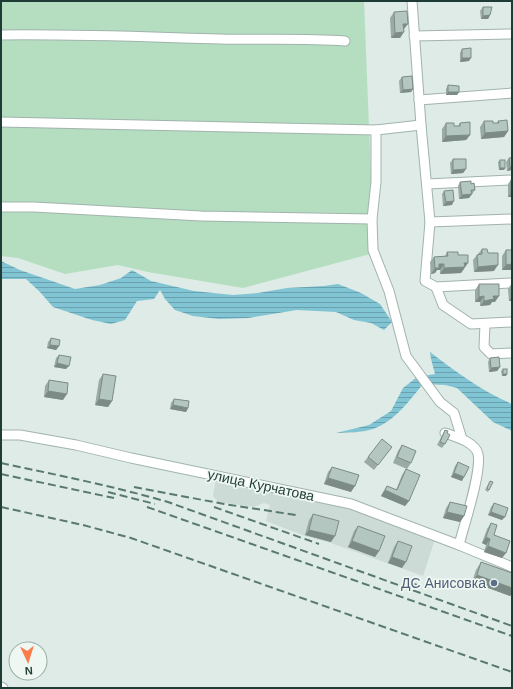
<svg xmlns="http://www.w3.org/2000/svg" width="513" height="689" font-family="Helvetica,sans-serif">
<defs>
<pattern id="water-rules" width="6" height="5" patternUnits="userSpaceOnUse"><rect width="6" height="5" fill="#81c5d5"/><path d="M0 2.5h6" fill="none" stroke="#69a1ae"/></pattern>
</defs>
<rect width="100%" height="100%" fill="#deebe6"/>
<path fill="#ccdbd5" d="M216,479L350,507L435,539L423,576L331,543L305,536L266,521L270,505L264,503L254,507L218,502L213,496Z"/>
<path fill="#b5dec1" d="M1,1H364L374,253L243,288L148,272L118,265L65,274L18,258L1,256Z"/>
<g fill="url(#water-rules)">
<path d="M1,261L20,270L75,289L100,285L121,278L132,270L151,281L194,291L233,295L258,293L287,288L324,286L338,284L361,293L380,304L392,322L384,330L371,323L354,320L336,312L297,310L248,318L219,319L193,316L175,310L165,299L160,290L154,299L137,301L125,320L111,324L92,320L53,307L40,292L26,279H1Z"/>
<path d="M430,352C456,372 482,391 512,404V431L493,422L457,388L445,385L423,384C410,400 394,422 373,429C361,433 348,432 336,433L369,425L391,411L403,388L417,377L435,374L431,359Z"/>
</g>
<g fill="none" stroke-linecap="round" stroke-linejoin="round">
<g stroke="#a1b3ad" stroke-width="11">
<g id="minor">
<path d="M412,1L421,125L430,222L425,281L436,287L512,283"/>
<path d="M1,35C74,34 147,37 220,39C262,40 303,38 345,41"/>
<path d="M414,36L512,34"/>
<path d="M419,100L512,93"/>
<path d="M1,122L376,130"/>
<path d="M421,125L376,130V182L372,219L373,250L389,291L406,356L440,402L454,413L462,439"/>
<path d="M427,184L512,180"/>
<path d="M1,207H34L201,216L372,219"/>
<path d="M430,222L512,219"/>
<path d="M436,287L443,305L471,324L512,322"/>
<path d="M485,324L484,347L491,354L512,353"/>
<path d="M445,433C456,437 475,442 478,454C482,471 464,525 459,545"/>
<path d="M1,435H20L76,445L131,458L351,504L459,545L512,567"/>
<path d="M1,687L3,688"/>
</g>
</g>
<use href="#minor" stroke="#fff" stroke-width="9"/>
<g stroke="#587870" stroke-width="2" stroke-dasharray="8 4" stroke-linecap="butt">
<path d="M1,463C57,475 113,486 168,502L512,626"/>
<path d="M1,474L114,498"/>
<path d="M134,487L224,504L296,515"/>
<path d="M108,492L155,504"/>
<path d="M1,507L83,525L131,538L512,672"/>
<path d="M147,507L512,636"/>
<path d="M214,507L319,544"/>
<path d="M402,581L421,586"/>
</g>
</g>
<g fill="#9aaaa4">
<path d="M483,7L490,15L488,19H481L480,11Z"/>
<path d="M394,12L404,29L400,38H391L390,18Z"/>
<path d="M462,49L469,61L460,62V53Z"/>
<path d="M402,77L413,89L411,92L400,93L399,81Z"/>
<path d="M448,85L459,92L457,95H446V89Z"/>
<path d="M484,121L493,123H497L498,121L508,131L504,137L481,139L480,127Z"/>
<path d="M446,123L454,126H458L460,123L470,135L466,140L442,142V129Z"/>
<path d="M512,157V170L507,171L506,162L509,158Z"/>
<path d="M453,159L466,169L463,173L451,174L450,163Z"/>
<path d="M500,160L505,168L504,170H499L498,162Z"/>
<path d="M511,180H512V197H508V184Z"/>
<path d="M460,182L471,184L475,190L469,198L459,199L458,186Z"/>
<path d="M444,191L452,205L443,206L442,194Z"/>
<path d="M482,249L488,253L494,271L474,272L473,260Z"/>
<path d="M506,250H512V270H502V256Z"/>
<path d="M447,252L458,255L464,269L461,273L440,274V270H437L435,273L431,274L430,262L434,257L445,256Z"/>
<path d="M512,283V301H509L508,289Z"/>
<path d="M479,284L495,302H492L490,305L480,306V302H475V290Z"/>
<path d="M51,338L59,346L56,350L47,348L48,342Z"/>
<path d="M59,355L66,369L54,367L56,358Z"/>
<path d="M490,358L500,367L497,371L489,372L488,362Z"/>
<path d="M512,360V374L511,361Z"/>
<path d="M503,369L506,376H502L501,371Z"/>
<path d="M103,374L112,401L108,407L95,405L99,380Z"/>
<path d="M49,380L63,400L44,397L45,386Z"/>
<path d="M174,399L188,408L186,412L170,409L171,403Z"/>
<path d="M445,430L447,433L445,444L442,448L437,445Z"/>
<path d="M402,445L411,463L407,469L393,463L398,451Z"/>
<path d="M388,452L374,470L364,462L368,457Z"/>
<path d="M458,462L462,481L451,477L455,466Z"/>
<path d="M332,467L351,492L324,484L328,472Z"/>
<path d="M406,469L409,501L405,506L381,496L383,492L387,486L396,490L402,475Z"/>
<path d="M490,481L489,490L488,492L485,490Z"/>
<path d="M450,502L464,516L460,522L443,518L446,508Z"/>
<path d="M494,503L502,520L488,515L491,507Z"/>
<path d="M313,514L331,542L305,535L309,520Z"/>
<path d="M491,523L494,535L502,558L484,552L486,545L482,543L487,529Z"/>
<path d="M358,526L379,551L375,557L348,547L354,531Z"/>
<path d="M398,541L402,568L388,563L394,547Z"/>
<path d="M481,562L512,573V594L510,596L472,582L476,570Z"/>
</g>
<g fill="#7d8b86">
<path d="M490,15L488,19H481L483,16Z"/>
<path d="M403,24H408L404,29Z"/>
<path d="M404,32L400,38H391L395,33Z"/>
<path d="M462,58H471L469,61L460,62Z"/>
<path d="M413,89L411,92L400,93L403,90Z"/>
<path d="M448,92H459L457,95H446Z"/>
<path d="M508,131L504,137L481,139L485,133Z"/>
<path d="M470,135L466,140L442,142L446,136Z"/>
<path d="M510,167H512V170L507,171Z"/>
<path d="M500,168H505L504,170H499Z"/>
<path d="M466,169L463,173L451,174L453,170Z"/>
<path d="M511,193H512V197H508Z"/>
<path d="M472,194L469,198L459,199L462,195Z"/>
<path d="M454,201L452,205L443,206L446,202Z"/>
<path d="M464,263H468L461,273L440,274L444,268Z"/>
<path d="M439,264H444L440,270H437L435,273L431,274L435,268Z"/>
<path d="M512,264V270H502L506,265Z"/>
<path d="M498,265L494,271L474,272L478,267Z"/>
<path d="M484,296L480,302H475L479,297Z"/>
<path d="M493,296H499L495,302H492L490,305L480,306L484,301Z"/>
<path d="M512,296V301H509Z"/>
<path d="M50,345L59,346L56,350L47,348Z"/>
<path d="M57,363L69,366L66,369L54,367Z"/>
<path d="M500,367L497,371L489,372L491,368Z"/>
<path d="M503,374H507L506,376H502Z"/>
<path d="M48,391L67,394L63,400L44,397Z"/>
<path d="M99,399L112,401L108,407L95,405Z"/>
<path d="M173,405L188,408L186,412L170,409Z"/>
<path d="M454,473L464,477L462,481L451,477Z"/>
<path d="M328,478L355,486L351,492L324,484Z"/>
<path d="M385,490L409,501L405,506L381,496Z"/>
<path d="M447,512L464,516L460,522L443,518Z"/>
<path d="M491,512L505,517L502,520L488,515Z"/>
<path d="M309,530L335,536L331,542L305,535Z"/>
<path d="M486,537L490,539L486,545L482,543Z"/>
<path d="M352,541L379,551L375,557L348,547Z"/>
<path d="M488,546L506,553L502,558L484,552Z"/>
<path d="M392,557L406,562L402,568L388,563Z"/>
<path d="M477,575L512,588V594L510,596L472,582Z"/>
</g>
<g fill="#b3c6bf" stroke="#7d8b86">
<path d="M483,7H492L490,15L483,16Z"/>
<path d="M407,11L408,24H403L404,32L395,33L394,12Z"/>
<path d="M471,48V58H462V49Z"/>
<path d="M412,76L413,89L403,90L402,77Z"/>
<path d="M448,85L459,86V92H448Z"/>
<path d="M507,120L508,131L485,133L484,121H493V123H499L498,121Z"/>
<path d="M470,122V135L446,136V123H454V126H460V123Z"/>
<path d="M509,158H512V167H510Z"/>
<path d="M453,159H466V169L453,170Z"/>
<rect x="500" y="160" width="5" height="8"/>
<rect x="511" y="180" width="1" height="13"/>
<path d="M471,181V184L474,183L475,190H471L472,194L462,195L460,182Z"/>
<path d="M453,190L454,201L446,202L444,191Z"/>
<path d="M482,249H487L488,253H498V265L478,267L477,255L482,254Z"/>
<path d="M506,250H512V264L506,265Z"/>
<path d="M447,252H458V255H468V263H464L465,267L444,268V264H439V268H435L434,257L448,256Z"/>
<path d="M479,284H499V296H493L494,299L484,301V296L479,297Z"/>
<path d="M51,338L60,340L59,346L50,345Z"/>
<path d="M59,355L71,357L69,366L57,363Z"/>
<path d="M499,357L500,367L491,368L490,358Z"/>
<rect x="503" y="369" width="4" height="5"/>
<path d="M103,374L116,376L112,401L99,399Z"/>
<path d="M49,380L68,383L67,394L48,391Z"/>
<path d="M174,399L189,401L188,408L173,405Z"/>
<path d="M445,430L448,431L447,433L450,435L445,444L440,442Z"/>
<path d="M382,439L392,447L378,465L368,457Z"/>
<path d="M402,445L416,451L411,463L397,457Z"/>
<path d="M458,462L469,467L464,477L454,473Z"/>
<path d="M332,467L359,475L355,486L328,478Z"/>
<path d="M406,469L420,475L409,501L385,490L387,486L397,490Z"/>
<path d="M490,481L493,482L489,490L487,488Z"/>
<path d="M450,502L467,506L464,516L447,512Z"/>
<path d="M494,503L508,508L505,517L491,512Z"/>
<path d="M313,514L339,521L335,536L309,530Z"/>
<path d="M491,523L497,525L494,535L510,541L506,553L488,546L490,539L486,537Z"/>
<path d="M358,526L385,536L379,551L352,541Z"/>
<path d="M398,541L412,546L406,562L392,557Z"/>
<path d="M481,562L512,573V588L477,575Z"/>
</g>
<circle fill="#5c6f8a" stroke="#eff7f3" stroke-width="1.5" cx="494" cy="583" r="4"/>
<g text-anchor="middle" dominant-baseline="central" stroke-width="3.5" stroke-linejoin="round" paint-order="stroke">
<g font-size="14" fill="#1e3c35" stroke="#eff7f3">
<text transform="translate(261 485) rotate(12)">улица Курчатова</text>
</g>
<g font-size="14" fill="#4e5e75" stroke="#eff7f3" text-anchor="end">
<text x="486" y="583">ДС Анисовка</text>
</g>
</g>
<rect width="513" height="689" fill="none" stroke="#1e3c35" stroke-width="4"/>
<g transform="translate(28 661) rotate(176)"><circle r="19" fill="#eff7f3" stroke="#9baca7"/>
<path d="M0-3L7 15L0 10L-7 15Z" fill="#fc7c4b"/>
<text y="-6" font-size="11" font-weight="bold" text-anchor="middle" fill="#1e3c35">N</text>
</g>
</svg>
